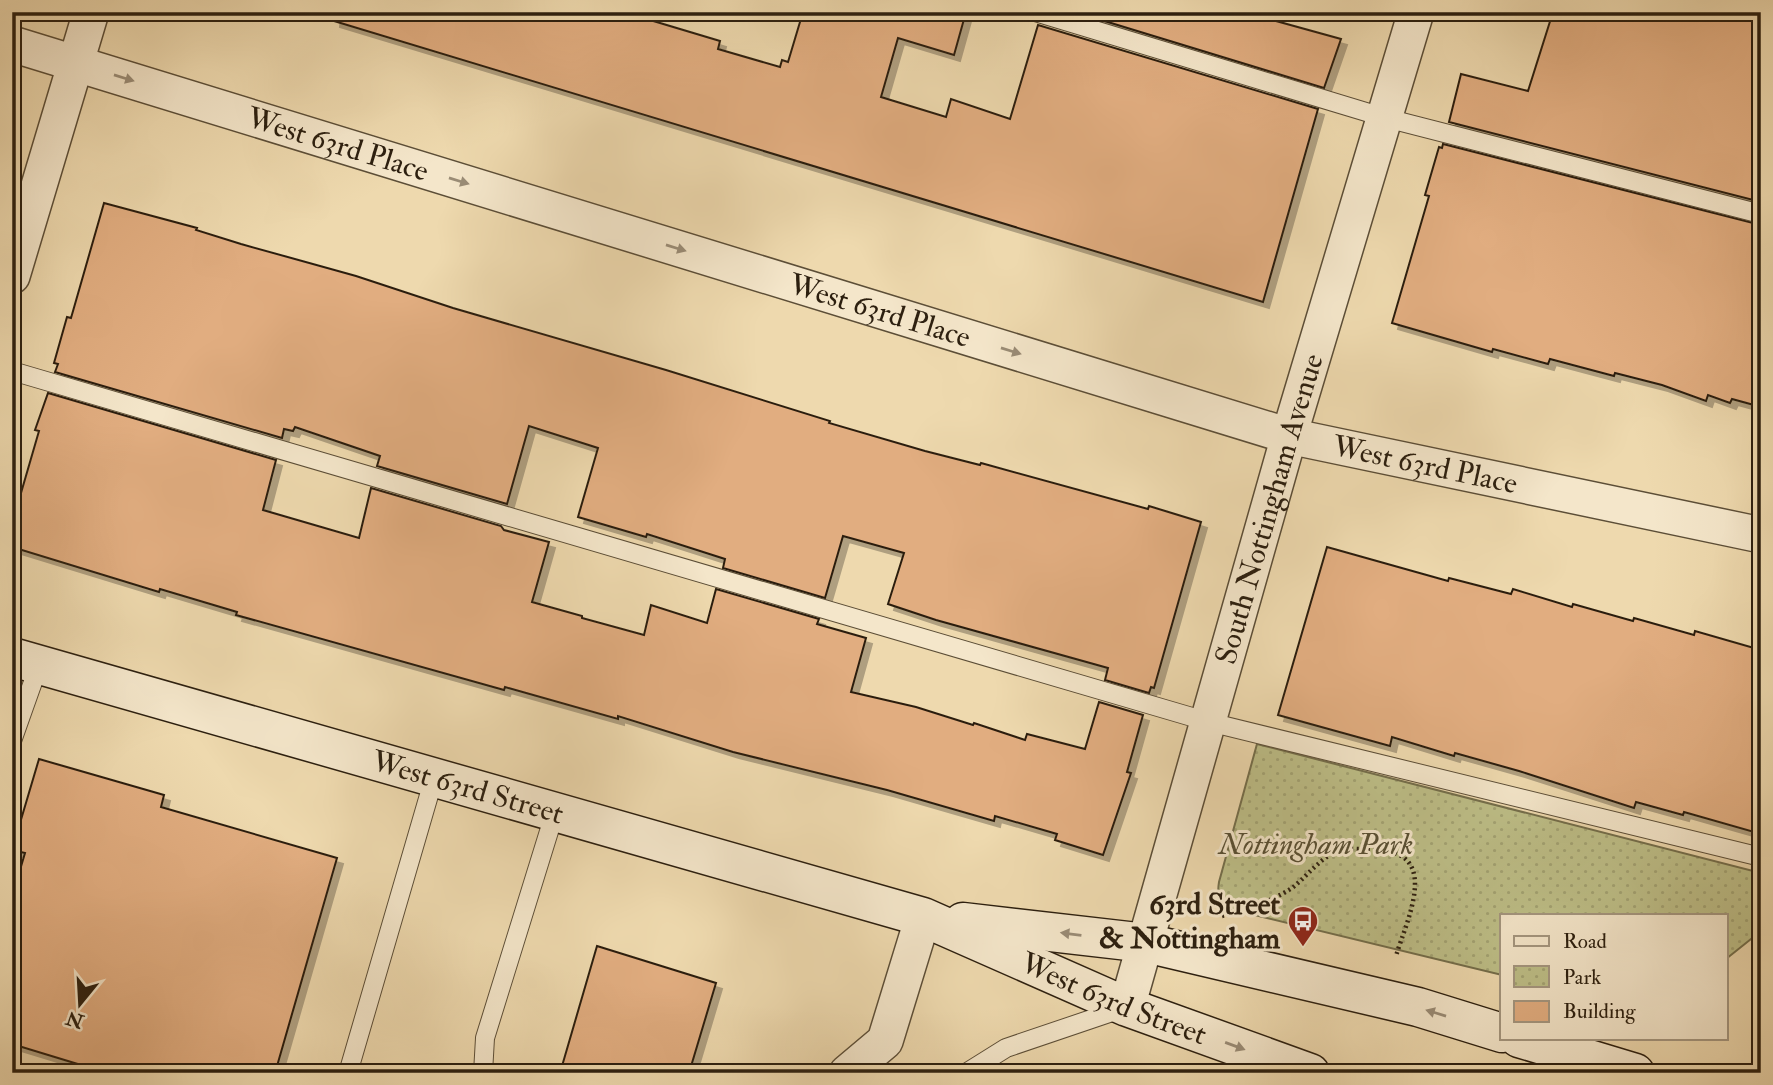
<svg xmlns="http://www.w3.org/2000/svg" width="1773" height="1085" font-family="'IM FELL Double Pica',serif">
<defs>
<pattern id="park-dots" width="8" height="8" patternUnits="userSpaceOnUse" patternTransform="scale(1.75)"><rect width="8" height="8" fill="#bdbe87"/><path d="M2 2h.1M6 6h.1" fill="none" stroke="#a3a373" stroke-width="1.8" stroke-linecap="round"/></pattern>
<filter id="shadow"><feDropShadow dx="6" dy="6" stdDeviation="0" flood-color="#0004"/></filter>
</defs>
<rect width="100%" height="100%" fill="#eed9ae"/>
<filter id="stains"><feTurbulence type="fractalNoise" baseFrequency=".00286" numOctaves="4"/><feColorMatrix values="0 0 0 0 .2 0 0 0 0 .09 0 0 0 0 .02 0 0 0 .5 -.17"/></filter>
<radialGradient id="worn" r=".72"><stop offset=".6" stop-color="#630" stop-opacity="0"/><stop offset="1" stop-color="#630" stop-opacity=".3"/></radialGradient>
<path fill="url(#park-dots)" stroke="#746e4b" stroke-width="2" d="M1257,744L1761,873V931L1726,959V915H1502V975L1230,909C1218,902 1217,895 1219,882Z"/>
<g fill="#e1ad80" stroke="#2c1f0f" stroke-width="2" filter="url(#shadow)">
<path d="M335,12H652L650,20L720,41L718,49L780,67L782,60L788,62L803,12H966L954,55L898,38L881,97L946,117L951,99L1010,119L1038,25L1318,109L1263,302L334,21Z"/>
<path d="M1075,12H1279L1276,21L1341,39L1324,88Z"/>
<path d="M1553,12H1761V202L1449,122L1461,74L1528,91Z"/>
<path d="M1443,144L1761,225V387L1754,405L1732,399L1730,403L1708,395L1706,401L1662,385L1615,373L1614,376L1550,359L1548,364L1493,349L1492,352L1392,323L1429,196L1425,195L1439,147L1442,148Z"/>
<path d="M104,203L197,228L196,230L241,244L356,276L453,308L666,370L830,421L829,423L925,451L980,465L981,463L1148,509L1149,506L1201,522L1154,688L1151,687L1149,693L1105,680L1108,668L936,620L888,604L904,553L843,536L825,598L723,568L725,559L647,534L646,537L578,517L598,448L529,426L507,504L377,466L380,456L295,427L293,431L284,429L282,438L55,372L58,364L54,363L67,317L71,318Z"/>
<path d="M48,393L276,460L263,510L359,538L371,488L501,526L504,530L549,542L532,602L582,616V618L644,635L651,605L707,623L716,589L819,619L817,624L866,638L851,692L916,707L973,725L974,723L1025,740L1027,734L1085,749L1099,702L1143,715L1127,772L1131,773L1103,855L1055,840L1057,834L995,816L994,821L887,790L733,752L618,716V719L505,687L504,690L236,615L237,612L160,589L159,592L12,547V524L39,431L35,430Z"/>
<path d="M1327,547L1448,581L1449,578L1511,594L1513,589L1572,607L1573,604L1633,621L1634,618L1694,635L1695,631L1761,650V834L1684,812L1683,815L1636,802L1634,808L1519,771L1455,753L1454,756L1392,737L1390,746L1278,715Z"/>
<path d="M39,759L164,795L161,807L337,858L275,1073H79L81,1065L12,1044V897L25,853L12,850Z"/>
<path d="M597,946L716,983L689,1073H560Z"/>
</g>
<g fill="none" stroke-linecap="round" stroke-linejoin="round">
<g stroke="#5c4e37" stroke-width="20">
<g id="service">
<path d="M1035,12L1386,118L1761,214"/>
<path d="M12,371L1209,722L1761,857"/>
<path d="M12,741L39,665"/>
<path d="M348,1073L434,778"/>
<path d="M483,1073L485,1038L555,812"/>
<path d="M966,1073L1006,1048L1121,1009"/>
</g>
</g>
<g stroke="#5c4e37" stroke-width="38">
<g id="minor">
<path id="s1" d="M12,44L1289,436L1761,535"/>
<path d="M12,276L91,12"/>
<path id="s2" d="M1127,1007L1289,436L1416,12"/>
<path d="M847,1073L885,1041L923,917"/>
</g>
</g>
<g stroke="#2c1f0f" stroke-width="41">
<g id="secondary">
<path id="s3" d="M12,657L923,917L1127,1007L1310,1073"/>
<path d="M963,922L1146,943L1418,1007L1502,1033"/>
<path d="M1519,1038L1635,1073"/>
</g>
</g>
<path stroke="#2c1f0f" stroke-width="4.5" stroke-dasharray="2 3.5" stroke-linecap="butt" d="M1222,916C1245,909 1271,902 1292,888C1306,877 1317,862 1333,853C1345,846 1362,850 1375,850C1442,851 1407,919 1396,956"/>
<use href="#service" stroke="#f4e6ca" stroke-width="18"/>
<use href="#minor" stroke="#f4e6ca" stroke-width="35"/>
<use href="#secondary" stroke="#f4e6ca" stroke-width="38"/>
<g stroke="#2c1f0f" stroke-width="8">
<path id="rail" d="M1751,1073L1761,1065"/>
</g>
<use href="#rail" stroke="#f4e6ca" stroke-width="5" stroke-dasharray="16" stroke-linecap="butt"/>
</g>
<defs><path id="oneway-solid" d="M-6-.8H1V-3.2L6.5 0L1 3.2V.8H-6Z" transform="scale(1.75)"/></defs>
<g fill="#9a8c76">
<use href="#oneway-solid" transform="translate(124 78) rotate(17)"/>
<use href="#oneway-solid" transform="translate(459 181) rotate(17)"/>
<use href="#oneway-solid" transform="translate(676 248) rotate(17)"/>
<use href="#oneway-solid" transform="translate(1011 351) rotate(17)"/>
<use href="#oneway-solid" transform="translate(1071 934) rotate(-173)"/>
<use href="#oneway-solid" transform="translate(1436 1013) rotate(-163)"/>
<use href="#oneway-solid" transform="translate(1235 1046) rotate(20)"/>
</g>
<defs>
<g id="bus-pin" transform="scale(1.575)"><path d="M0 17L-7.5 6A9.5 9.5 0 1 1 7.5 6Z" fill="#8f2418" stroke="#f4e6ca"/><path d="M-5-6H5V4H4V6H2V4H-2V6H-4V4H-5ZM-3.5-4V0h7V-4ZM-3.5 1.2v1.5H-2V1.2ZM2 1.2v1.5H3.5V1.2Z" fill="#fff"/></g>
</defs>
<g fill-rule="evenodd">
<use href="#bus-pin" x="1303" y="921"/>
</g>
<g text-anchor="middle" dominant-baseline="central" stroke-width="6" stroke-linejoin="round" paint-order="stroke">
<g font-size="30" fill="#2c1f0f" stroke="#f4e6ca">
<text stroke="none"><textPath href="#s1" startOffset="341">West 63rd Place</textPath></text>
<text stroke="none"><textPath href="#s1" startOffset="908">West 63rd Place</textPath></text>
<text stroke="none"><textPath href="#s1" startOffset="1475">West 63rd Place</textPath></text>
<text stroke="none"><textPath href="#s2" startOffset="518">South Nottingham Avenue</textPath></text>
<text stroke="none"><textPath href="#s3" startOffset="474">West 63rd Street</textPath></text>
<text stroke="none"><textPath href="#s3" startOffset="1155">West 63rd Street</textPath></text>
</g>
<g font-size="30" font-style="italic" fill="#584f33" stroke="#f4e6ca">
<text x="1316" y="844">Nottingham Park</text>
</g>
<g font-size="30" font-weight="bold" fill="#2c1f0f" stroke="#f4e6ca" text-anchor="end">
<text x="1280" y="904">63rd Street<tspan x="1280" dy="34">&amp; Nottingham</tspan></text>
</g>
</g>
<rect width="1773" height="1085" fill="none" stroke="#eed9ae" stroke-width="42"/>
<rect x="14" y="14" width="1745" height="1057" fill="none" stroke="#2c1f0f" stroke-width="3.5"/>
<rect x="21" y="21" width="1731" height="1043" fill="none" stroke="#2c1f0f" stroke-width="2"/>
<rect x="1500" y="914" width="228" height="126" fill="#f4e6ca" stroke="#a4967f" stroke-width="2"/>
<rect x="1514" y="936" width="35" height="10" fill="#f4e6ca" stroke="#a4967f" stroke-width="2"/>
<text x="1563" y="948" font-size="21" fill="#2c1f0f">Road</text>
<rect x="1514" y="966" width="35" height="21" fill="url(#park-dots)" stroke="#a4967f" stroke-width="2"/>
<text x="1563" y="984" font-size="21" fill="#2c1f0f">Park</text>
<rect x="1514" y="1001" width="35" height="21" fill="#e1ad80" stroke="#a4967f" stroke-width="2"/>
<text x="1563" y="1018" font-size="21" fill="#2c1f0f">Building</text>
<g transform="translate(80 1004) rotate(198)" stroke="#f4e6ca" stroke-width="5" paint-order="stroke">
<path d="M0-5L12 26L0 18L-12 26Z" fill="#2c1f0f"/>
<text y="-10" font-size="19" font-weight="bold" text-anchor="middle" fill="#2c1f0f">N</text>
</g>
<rect width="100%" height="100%" filter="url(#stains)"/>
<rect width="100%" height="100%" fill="url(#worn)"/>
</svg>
